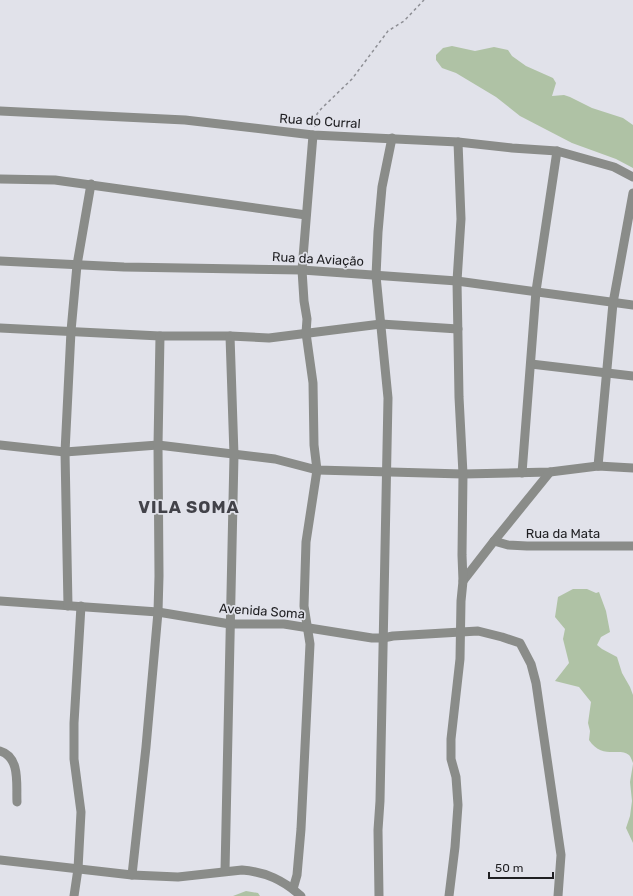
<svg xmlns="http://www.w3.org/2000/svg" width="633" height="896" font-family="Rubik,sans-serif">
<rect width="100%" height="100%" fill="#e1e2ea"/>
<g fill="#afc2a5">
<path d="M452,46L475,51L494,47L508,50L512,56L526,66L553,78L556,83L552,96L564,95L570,97L592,108L623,118L633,125V168L616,159L572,143L520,116L496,97L456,73L442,68L436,60V55L443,48Z"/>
<path d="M573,589H587L596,593L599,592L606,611L610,632L601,637L597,645L602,649L617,657L622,673L630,687L633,695V763C632,761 631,757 629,755C620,747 602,760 589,740L590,731L588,723L591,702L579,687L555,681L569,663L563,639L565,629L555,617L558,597Z"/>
<path d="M633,764V843L626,828L630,816L632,801L630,782Z"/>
<path d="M246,891L258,893L260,896H233Z"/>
</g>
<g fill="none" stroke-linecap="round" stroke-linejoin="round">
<path stroke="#8e8f95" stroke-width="1.5" stroke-dasharray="3 3" stroke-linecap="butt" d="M315,127L317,114L321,109L352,79L388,31L404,21L424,0"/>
<g stroke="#8a8c89" stroke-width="9">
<path d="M0,111L185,120L313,135L458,142L512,148L557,151L614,167L633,177"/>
<path d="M0,179L55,180L306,215"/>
<path d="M0,261L124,267L302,270L457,281L633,305"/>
<path d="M0,328L160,336H230L269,338L381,324L458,329"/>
<path d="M531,364L633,376"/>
<path d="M0,445L65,452L158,445L275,459L317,470L463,474L550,472L598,466L633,468"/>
<path d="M598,466L613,303L633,193"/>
<path d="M522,473L536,291L557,151"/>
<path d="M494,541L508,545L527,546H633"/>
<path d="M463,581L494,541L550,472"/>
<path d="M0,601L158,612L230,624H284L372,638H383L393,636L478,631L502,637L520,643L531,664L536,683L561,855L558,896"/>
<path d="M68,606L65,452L71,331L77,265L91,184"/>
<path d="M0,751C21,757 16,786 17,802"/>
<path d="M0,860L132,875L178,877L242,870C266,872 283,880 301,896"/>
<path d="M225,871L234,455L230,336"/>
<path d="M132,875L146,747L158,612L159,576L158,445L160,336"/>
<path d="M293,889L297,875L301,829L310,644L304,606L306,542L317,470L314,445L313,383L306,333L307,319L304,301L302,270L313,135"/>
<path d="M74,896L78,869L81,812L74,759V723L81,606"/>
<path d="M379,896L378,830L380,801L388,398L376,276L378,232L382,187L392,138"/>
<path d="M449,896L455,847L458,805L456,777L451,759V739L460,659L461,601L463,581L462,555L463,474L459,397L457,281L461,219L458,142"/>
</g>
</g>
<g text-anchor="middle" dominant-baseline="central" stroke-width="3.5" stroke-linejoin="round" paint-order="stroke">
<g font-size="13" fill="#1f1f22" stroke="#e1e2ea">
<text transform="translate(320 121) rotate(4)">Rua do Curral</text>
<text transform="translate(318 259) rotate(3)">Rua da Aviação</text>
<text x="563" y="533">Rua da Mata</text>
<text transform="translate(262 611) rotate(4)">Avenida Soma</text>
</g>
<g font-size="17" font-weight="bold" letter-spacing="1" fill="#424249" stroke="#e1e2ea">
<text x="189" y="507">VILA SOMA</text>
</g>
</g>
<path d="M489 872v6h64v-6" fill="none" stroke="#1f1f22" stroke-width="2"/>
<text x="495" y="872" font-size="12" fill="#1f1f22" stroke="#e1e2ea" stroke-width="3" paint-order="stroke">50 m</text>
</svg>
